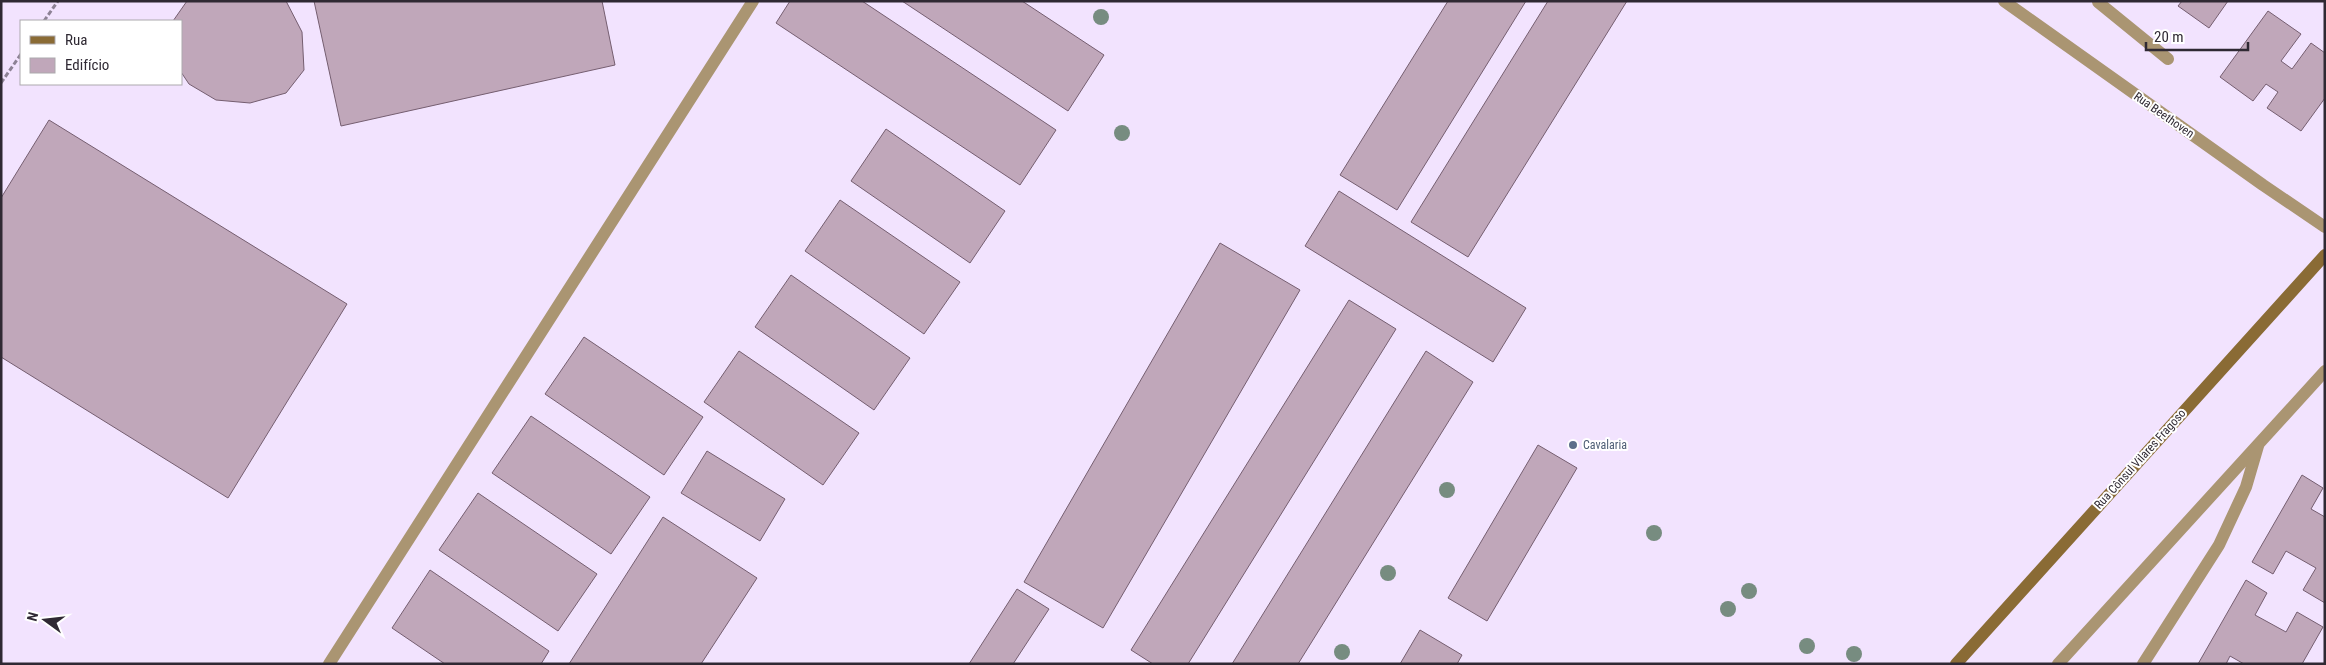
<svg xmlns="http://www.w3.org/2000/svg" width="2326" height="665" font-family="'Roboto Condensed',sans-serif">
<rect width="100%" height="100%" fill="#f2e3fe"/>
<g fill="#c0a7ba" stroke="#755e70">
<path d="M187,1H286L302,32L304,70L286,93L250,103L216,100L189,84L181,72V21H173Z"/>
<path d="M314,1H602L615,65L341,126Z"/>
<path d="M790,1H862L1056,130L1020,185L776,23Z"/>
<path d="M902,1H1022L1104,55L1068,111Z"/>
<path d="M1448,1H1526L1397,210L1340,175Z"/>
<path d="M1548,1H1627L1468,257L1411,222Z"/>
<path d="M2182,1H2228L2209,28L2178,6Z"/>
<path d="M2268,11L2301,34L2281,61L2292,69L2311,43L2325,53V98L2301,131L2267,108L2278,92L2266,84L2253,101L2220,77Z"/>
<path d="M49,120L347,304L228,498L1,357V198Z"/>
<path d="M886,129L1005,211L970,263L851,181Z"/>
<path d="M1339,191L1526,308L1493,362L1305,246Z"/>
<path d="M840,200L960,282L924,334L805,251Z"/>
<path d="M1220,243L1300,290L1103,628L1024,582Z"/>
<path d="M791,275L910,358L874,410L755,327Z"/>
<path d="M1349,300L1396,329L1188,664H1153L1131,650Z"/>
<path d="M584,337L703,417L664,475L545,394Z"/>
<path d="M739,351L859,433L823,485L704,402Z"/>
<path d="M1426,351L1473,382L1298,664H1232Z"/>
<path d="M531,416L650,497L611,554L492,473Z"/>
<path d="M1538,445L1577,468L1487,621L1448,598Z"/>
<path d="M707,451L785,499L760,541L681,493Z"/>
<path d="M2302,475L2323,488L2311,509L2325,517V603L2303,590L2316,568L2286,551L2273,574L2252,562Z"/>
<path d="M478,493L597,574L558,631L439,550Z"/>
<path d="M663,517L757,578L701,664H569Z"/>
<path d="M430,570L549,651L541,664H445L392,628Z"/>
<path d="M2246,580L2267,593L2255,615L2286,632L2297,612L2323,627L2302,664H2244L2230,656L2226,664H2198Z"/>
<path d="M1017,589L1049,609L1013,664H969Z"/>
<path d="M1420,630L1462,655L1457,664H1400Z"/>
</g>
<g fill="none" stroke-linecap="round" stroke-linejoin="round">
<g stroke="#8d8295" stroke-width="3" stroke-dasharray="5 2.5" stroke-linecap="butt">
<path d="M44,21L58,1"/>
<path d="M1,83L21,54"/>
</g>
<path stroke="#aa9572" stroke-width="12" d="M329,664L753,1"/>
<g stroke="#aa9572" stroke-width="12">
<path d="M2004,1L2263,185L2325,227"/>
<path d="M2098,2L2168,59"/>
<path d="M2058,664L2325,371"/>
<path d="M2143,664L2219,545L2246,487L2258,446"/>
</g>
<path stroke="#8a6b35" stroke-width="12" d="M1956,664L2325,255"/>
</g>
<g fill="#778c80">
<circle cx="1101" cy="17" r="8"/>
<circle cx="1122" cy="133" r="8"/>
<circle cx="1447" cy="490" r="8"/>
<circle cx="1654" cy="533" r="8"/>
<circle cx="1388" cy="573" r="8"/>
<circle cx="1749" cy="591" r="8"/>
<circle cx="1728" cy="609" r="8"/>
<circle cx="1807" cy="646" r="8"/>
<circle cx="1342" cy="652" r="8"/>
<circle cx="1854" cy="654" r="8"/>
</g>
<circle fill="#5c6f8a" stroke="#fff" stroke-width="2" cx="1573" cy="445" r="5"/>
<g text-anchor="middle" dominant-baseline="central" stroke-width="4" stroke-linejoin="round" paint-order="stroke">
<g font-size="12" fill="#2f2933" stroke="#fff">
<text transform="translate(2164 115) rotate(35)">Rua Beethoven</text>
<text transform="translate(2140 459) rotate(-48)">Rua Cônsul Vilares Fragoso</text>
</g>
<g font-size="12" fill="#4e5e75" stroke="#fff" text-anchor="start">
<text x="1583" y="445">Cavalaria</text>
</g>
</g>
<rect width="2326" height="665" fill="none" stroke="#2f2933" stroke-width="5"/>
<rect x="20" y="20" width="162" height="65" fill="#ffffff" stroke="#aca9ad"/>
<rect x="30" y="36" width="25" height="8" fill="#8a6b35" stroke="#aca9ad"/>
<text x="65" y="45" font-size="15" fill="#2f2933">Rua</text>
<rect x="30" y="58" width="25" height="15" fill="#c0a7ba" stroke="#aca9ad"/>
<text x="65" y="70" font-size="15" fill="#2f2933">Edifício</text>
<g transform="translate(45 620) rotate(285)" stroke="#ffffff" stroke-width="4" paint-order="stroke">
<path d="M0-4L9 19L0 12L-9 19Z" fill="#2f2933"/>
<text y="-8" font-size="14" font-weight="bold" text-anchor="middle" fill="#2f2933">N</text>
</g>
<path d="M2146 42v8h102v-8" fill="none" stroke="#2f2933" stroke-width="2.5"/>
<text x="2154" y="42" font-size="15" fill="#2f2933" stroke="#ffffff" stroke-width="4" paint-order="stroke">20 m</text>
</svg>
